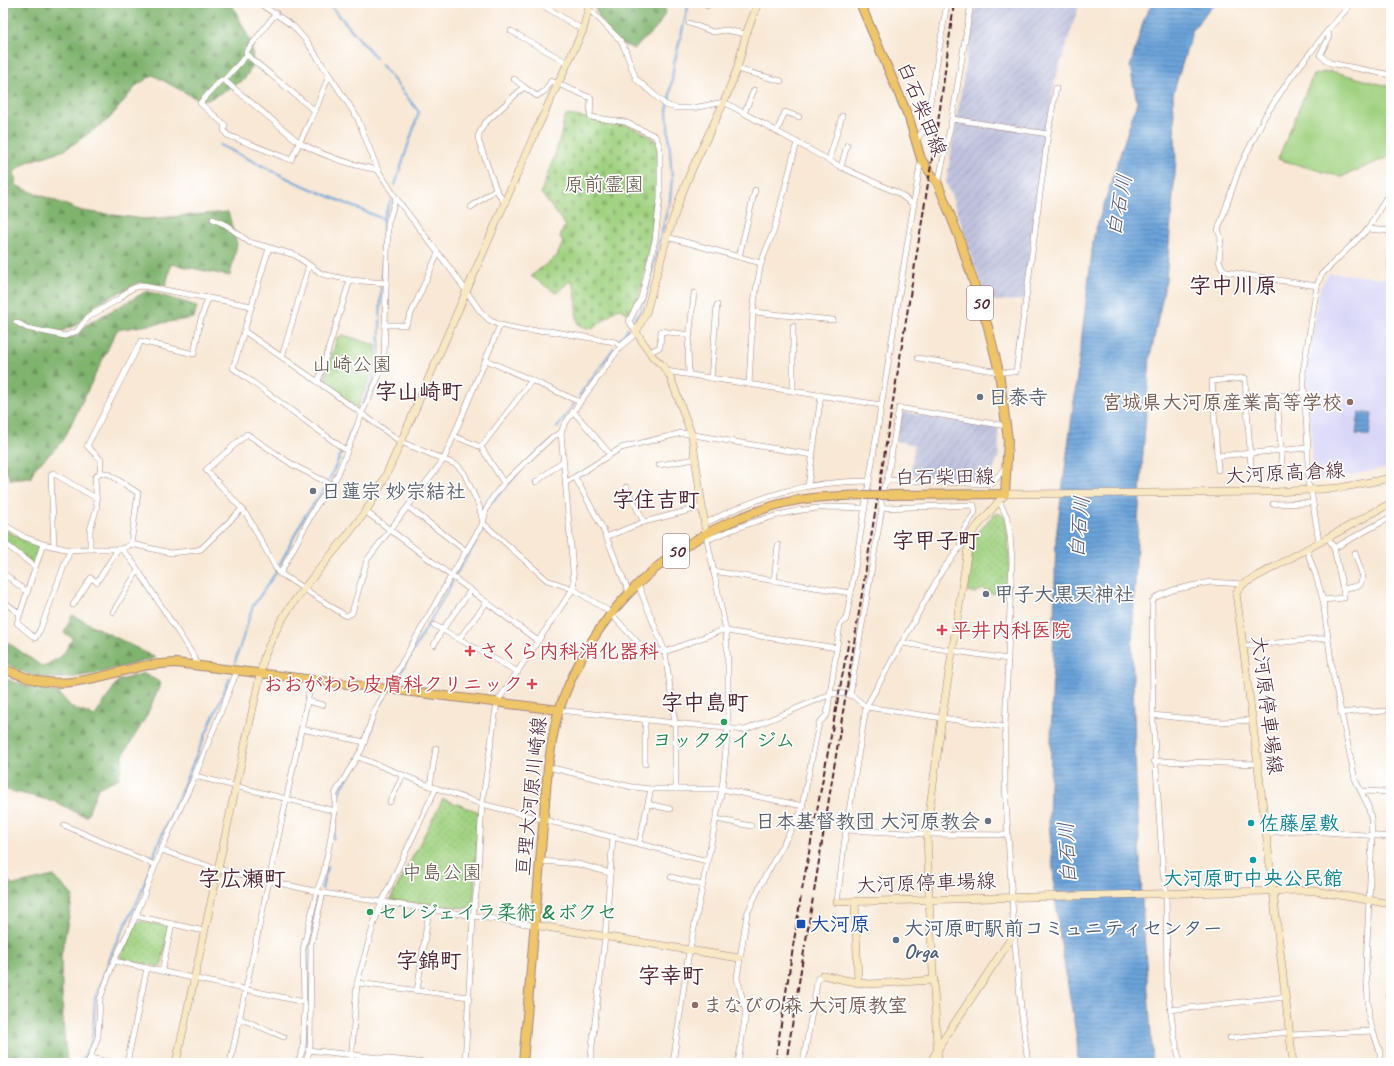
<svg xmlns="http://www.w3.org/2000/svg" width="1394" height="1066" font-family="Caveat,'Klee One',sans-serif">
<defs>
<pattern id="industrial-furrows" width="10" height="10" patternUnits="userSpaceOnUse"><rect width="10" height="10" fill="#c0c2dd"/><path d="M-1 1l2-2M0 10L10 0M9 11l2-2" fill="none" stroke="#a6a6be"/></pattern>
<pattern id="forest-firs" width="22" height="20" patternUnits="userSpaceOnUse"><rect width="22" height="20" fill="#80b36e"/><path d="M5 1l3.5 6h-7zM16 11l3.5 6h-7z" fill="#6b915b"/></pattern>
<pattern id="cemetery-stones" width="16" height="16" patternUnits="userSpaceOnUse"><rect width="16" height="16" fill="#a0d180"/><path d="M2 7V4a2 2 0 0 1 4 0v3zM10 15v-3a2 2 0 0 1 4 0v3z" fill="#8bb36f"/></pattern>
<pattern id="park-dots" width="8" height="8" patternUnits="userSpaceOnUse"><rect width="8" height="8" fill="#a0d180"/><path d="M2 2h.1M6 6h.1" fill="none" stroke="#8bb36f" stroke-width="1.8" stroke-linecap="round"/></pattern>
<pattern id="water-rules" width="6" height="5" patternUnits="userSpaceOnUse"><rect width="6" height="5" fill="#6ba3d9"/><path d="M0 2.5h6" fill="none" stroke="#5a84b0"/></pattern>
</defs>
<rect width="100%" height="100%" fill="#fff"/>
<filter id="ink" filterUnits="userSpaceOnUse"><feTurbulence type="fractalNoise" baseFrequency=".025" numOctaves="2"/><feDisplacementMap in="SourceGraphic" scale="8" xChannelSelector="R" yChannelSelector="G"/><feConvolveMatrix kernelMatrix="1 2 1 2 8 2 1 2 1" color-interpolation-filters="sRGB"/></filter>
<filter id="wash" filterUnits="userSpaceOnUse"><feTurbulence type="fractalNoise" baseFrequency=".012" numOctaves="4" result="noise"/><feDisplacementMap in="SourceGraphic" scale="16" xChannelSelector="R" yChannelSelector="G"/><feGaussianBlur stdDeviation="0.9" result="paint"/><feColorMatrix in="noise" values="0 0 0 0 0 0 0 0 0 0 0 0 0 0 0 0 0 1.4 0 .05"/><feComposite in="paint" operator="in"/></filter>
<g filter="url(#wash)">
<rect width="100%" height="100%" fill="#f8e8d5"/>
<path fill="#d9d7f7" d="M1329,273L1391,279V464L1388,465V468L1347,476L1312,480L1311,431L1307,374L1320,288Z"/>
<g fill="url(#industrial-furrows)">
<path d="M976,3H1080L1055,80L1035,211L1024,300L987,301L952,197L946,182Z"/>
<path d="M904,412L998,427L999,455L989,481L911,474L914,445L896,441L900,415Z"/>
</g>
<g fill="url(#forest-firs)" stroke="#65694c">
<path d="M3,3H228L234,8L252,45L253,64L244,80L208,100L195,98L153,75L137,85L109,119L65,150L27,162L14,172L17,186L82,211L145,219L228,212L237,244L230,276L171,264L166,286L140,282L97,304L76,325L62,331L63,339L77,335L86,325L147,291L197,306L194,318L117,330L63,441L34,469L31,478L11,480L3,465Z"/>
<path d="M593,3H662L666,11L658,26L634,49L614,40L599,17Z"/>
<path d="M72,615L156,658C118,667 62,688 25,673C18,670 10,665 3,662V639L43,667L62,656L73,638L64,633Z"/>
<path d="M144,673L161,683L146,717L123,755L119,778L98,788L87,816L79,814L56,802L3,789V678L33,688L58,692L72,708L95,716L118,681Z"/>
<path d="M3,876L13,885L54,876L73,896L61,956L63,1022L67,1063H14L3,1054Z"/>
</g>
<path fill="url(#cemetery-stones)" stroke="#757856" d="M567,115C593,119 638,122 657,142L659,188L657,214L640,290L637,301L628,314L619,308L592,329L579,326L576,313L577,305L575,290L571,280L556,293L531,276L557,256L563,242L560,237L563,229L566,226L541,193C549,168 561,144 564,118Z"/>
<g fill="url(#park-dots)" stroke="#757856">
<path d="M343,335L376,345L377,362L357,408L325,384L324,381L337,338Z"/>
<path d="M999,513L1005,518C1010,545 1010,568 1008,595L989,593L983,589L975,593L967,591L973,541L980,530L993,515Z"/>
<path d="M3,529L26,541L37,544L39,547L34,564L3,540Z"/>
<path d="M443,799L479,812L473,907L466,908L390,900Z"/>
<path d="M141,921L166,926L169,929L161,967L122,959L120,957L136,923Z"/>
</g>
<path fill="#a0d180" stroke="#757856" d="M1331,71L1391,87V156L1341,177L1278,159L1313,75Z"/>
<g fill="url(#water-rules)" stroke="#5a6182">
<path d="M1153,3H1215L1193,29L1173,94L1176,161L1166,280L1150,358L1138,522L1132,645L1136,781L1143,919L1153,1063H1078L1077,1040L1058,926L1049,823L1056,537L1075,393L1094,235L1137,102L1130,67L1145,16Z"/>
<path d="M1359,412L1372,414L1369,436L1356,434Z"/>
</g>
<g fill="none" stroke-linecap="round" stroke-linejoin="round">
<g stroke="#6ba3d9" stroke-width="2">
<path d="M328,3L376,58"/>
<path d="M381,64L419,112L395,185"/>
<path d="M220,145L295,182L383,219"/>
<path d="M382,278L383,219L391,200"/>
<path d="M633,321L641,310L644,302L670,200L672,179L667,111L669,102L674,64L689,3"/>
<path d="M620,339L628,329"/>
<path d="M579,396L614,348"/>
<path d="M362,406L379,365L381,287"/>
<path d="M557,428L574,404"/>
<path d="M346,444L357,416"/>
<path d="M541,450L554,440"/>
<path d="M493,501L517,474"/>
<path d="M455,576L476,542L483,530"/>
<path d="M235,662L253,606L275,574L304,517L326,487L341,454"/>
<path d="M396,681L453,581"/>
<path d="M381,704L385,698"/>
<path d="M337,809L339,792L367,747L374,721"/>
<path d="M333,839L337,814"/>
<path d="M322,889L327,867"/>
<path d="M306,1045L308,946L319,896"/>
<path d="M81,1063L91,1043L93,1033L95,999L114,947L139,898L158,844L230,678"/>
</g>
</g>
</g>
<g filter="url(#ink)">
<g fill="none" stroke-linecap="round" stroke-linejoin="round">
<g stroke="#a18480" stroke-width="6">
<g id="street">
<path d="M259,3L293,26L308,43L357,117L378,170L396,198L455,275L480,311L489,320L500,325L524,330L549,331L615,342L621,346"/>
<path d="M539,3L583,30"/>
<path d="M749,3L757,5"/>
<path d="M707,6L708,3"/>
<path d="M589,9L620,40L624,47L636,79L666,105L676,108H693L724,102L841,167L898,193L914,205"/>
<path d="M276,13L246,52L247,55L224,80L300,143C324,156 351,165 378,170"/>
<path d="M689,23L713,32L726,30L746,34"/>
<path d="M1328,30L1329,38L1320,55L1330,63L1391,75"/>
<path d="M511,31L568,63"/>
<path d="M247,55L315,111"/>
<path d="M737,69L781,81"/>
<path d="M514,79L524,87"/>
<path d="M224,80H221L200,103L225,125L224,130L227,135L291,160L315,111L329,75"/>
<path d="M744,113L754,90"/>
<path d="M952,119L1048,134"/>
<path d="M777,131L785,112L799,117"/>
<path d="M916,141L926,126L947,3"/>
<path d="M797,142L774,230L761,263L755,296L753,312L833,320"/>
<path d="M829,160L842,116"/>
<path d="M841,167L847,145"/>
<path d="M938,184L952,119L971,3"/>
<path d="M471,207L496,189"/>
<path d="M213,219L226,225L249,242L295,255L322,274L350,280L386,283"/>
<path d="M1368,229L1391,231"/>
<path d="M667,237L761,263"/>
<path d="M269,248L233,368L347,451"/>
<path d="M1391,253L1390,273L1391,274"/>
<path d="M739,257L755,190"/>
<path d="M1317,286L1227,272L1222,268L1219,261L1221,238L1218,230L1239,169L1265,116L1289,80L1328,30L1352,3"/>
<path d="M16,322L27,328L65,336L77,331L88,317L119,299L129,290L136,287L143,286L252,306"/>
<path d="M385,325H406L438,253"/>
<path d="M244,331L318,382L401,442L457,465L464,473L479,506L483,523L547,580L573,589L607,610L615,618L640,645L645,648L665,652L720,631H726L837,648"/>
<path d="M650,352L660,347L661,331L690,335"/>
<path d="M282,357L309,265"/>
<path d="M918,358L999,372H1016L1048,134L1056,88"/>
<path d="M486,360L580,402"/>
<path d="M666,371L881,405"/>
<path d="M689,374L688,349L694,293"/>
<path d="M711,378L717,305"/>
<path d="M318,382L350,280"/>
<path d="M749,384L753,312"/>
<path d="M793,391V326"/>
<path d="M1277,396L1282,465"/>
<path d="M1247,399L1305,393"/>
<path d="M573,411L610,454"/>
<path d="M454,436L481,447L504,483"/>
<path d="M481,447L532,380"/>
<path d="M1217,456L1308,448"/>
<path d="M659,465L695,459"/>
<path d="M1218,470L1212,381L1245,378L1251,467"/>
<path d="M100,472L109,474L138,493L131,544"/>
<path d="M575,477L603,529L629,593"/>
<path d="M887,480L992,484L1005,467"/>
<path d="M536,482L563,461"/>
<path d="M565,483L621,448L682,433L813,455"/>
<path d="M808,486L821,396"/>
<path d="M626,487L644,522"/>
<path d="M999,501L1007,517L1010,535L1012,559L1005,727V785L1014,934L1021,1008L1028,1063"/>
<path d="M1273,504L1313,503"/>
<path d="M408,507L466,551"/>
<path d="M882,508L974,505L975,512L959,538L961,547"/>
<path d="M242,509L206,470L247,434L293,465L332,485"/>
<path d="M365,511L538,641"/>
<path d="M3,524L24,537L43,544L70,550L90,549H121L128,546L131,544L171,553L197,550L201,549L242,509L248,517L278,572L346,616L352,613L367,560L444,459L500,325"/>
<path d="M704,524C761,495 805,481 869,481"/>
<path d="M606,537L644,522L702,507"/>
<path d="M1328,537L1334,548L1343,589L1360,585L1363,577L1355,553"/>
<path d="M707,540C747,523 787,509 831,507C842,507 854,508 865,508"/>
<path d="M3,542L35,567"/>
<path d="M1319,542L1311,490L1308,484V448L1303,372L1317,286L1321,275L1368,229L1391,189"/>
<path d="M43,544L17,623L35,638L40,630L70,550"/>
<path d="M54,547L51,475L53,473L96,498"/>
<path d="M1306,548L1316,576L1323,600L1332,669L1355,779L1368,806L1371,818L1372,836L1366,965L1369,1019L1380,1052V1063"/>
<path d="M1334,548L1391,517"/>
<path d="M90,549V530L97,507L95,478L100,472L101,460L87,446L141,341L194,354L200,322L208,298"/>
<path d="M121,549L130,558L138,570L194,657L198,665"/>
<path d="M713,571L851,593"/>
<path d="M3,573L27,592"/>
<path d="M280,574L316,506L332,485L338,474L362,413L381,371L384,358L388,223L396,198"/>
<path d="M774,581L778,545"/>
<path d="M638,584L665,652L675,723L676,789"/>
<path d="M1323,600L1344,598L1343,589"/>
<path d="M3,601L20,614"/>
<path d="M73,605L91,578L97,582L118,549"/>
<path d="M113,612L138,570"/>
<path d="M434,625L518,672"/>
<path d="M459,639L487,602"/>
<path d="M902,643L1008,659"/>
<path d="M434,645L442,630L471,590"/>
<path d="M1243,646L1328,638"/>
<path d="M850,695L882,508C880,499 882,489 887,481L899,408L1006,426"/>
<path d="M307,701L323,705"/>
<path d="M559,710L675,723L745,730L831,694L839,693L853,696L866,707L1005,727"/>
<path d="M1341,713L1366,710L1373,712L1384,711"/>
<path d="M1153,715L1222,722L1253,720"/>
<path d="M645,719V764"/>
<path d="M301,729L365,742"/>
<path d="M358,757L430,786L482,804L707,861"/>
<path d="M1154,761L1258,764"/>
<path d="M548,767L632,787L651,789H722L803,806"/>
<path d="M195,776L335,811"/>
<path d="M430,786L436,748"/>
<path d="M1361,791L1391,792"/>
<path d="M390,802L403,775"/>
<path d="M648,804L670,809"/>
<path d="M716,819L751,826"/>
<path d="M64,825L155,865"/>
<path d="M846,830L927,834L1007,835"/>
<path d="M1265,833L1298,830L1391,837"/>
<path d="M639,844L651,789"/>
<path d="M161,850L217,869L323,893L534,925"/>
<path d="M541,861L578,864L610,873"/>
<path d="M671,877L702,885"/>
<path d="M837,902L846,830L866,707L943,569L969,536"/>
<path d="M136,916L204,931"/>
<path d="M114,961L304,1002"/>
<path d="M162,971L172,924"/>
<path d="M357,983L469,997"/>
<path d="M417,991L429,910"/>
<path d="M1388,996L1391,995"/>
<path d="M1170,1010L1285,997"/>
<path d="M239,1018L284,1037"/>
<path d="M1290,1035L1372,1031"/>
<path d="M1230,1038L1290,1032"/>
<path d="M308,1050L426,1063"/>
<path d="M90,1058L112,1063"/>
<path d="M87,1063L90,1058L98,1037L100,999L114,961L136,916L161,850L195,776L237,671"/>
<path d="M127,1063L147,968"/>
<path d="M230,1063L312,679"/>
<path d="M298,1063L303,1049L305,1007L304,1002L303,949L317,891L323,875L330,842L335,811V794L337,790L362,749L374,712L451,576L483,523L486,510L492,498L504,483L535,453L552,437L561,433"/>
<path d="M305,1063L310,1050L311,944L323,893"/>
<path d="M351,1063L357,983L374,923L382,902L436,788"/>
<path d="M465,1063L473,917L477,886L482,804L497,702L573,589L574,582L561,433L564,425L580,402L621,346L634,335L636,332L629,321L641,298L655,240L660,198V149L658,142L655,136L625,122L590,117L591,98L551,81L545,91L537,96L524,87L484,124L478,136L479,142L496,189L505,204"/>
<path d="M590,1063L605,937L613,837"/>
<path d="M673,1063L688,958L722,789L728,728V667L726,631L706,534"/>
<path d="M738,1063L746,1012L737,978L747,914L761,884L801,812L819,723L827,715L840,625L846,619L851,593L921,159"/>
<path d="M803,1063L818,978L823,975"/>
<path d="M1180,1063L1174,1034L1167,986L1166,887L1163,873L1153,721L1152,602L1156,597L1173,590L1210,582L1243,584"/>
</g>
</g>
<g stroke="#a18480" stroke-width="8">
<g id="secondary">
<path d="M706,534L692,436L670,376L662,365L653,357L636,332L646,313L667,237L681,196L692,169L724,102L737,69L746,34L758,3"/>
<path d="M855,901L858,983"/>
<path d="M837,902L1303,890L1315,891L1391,904"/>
<path d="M534,925L739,958"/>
<path d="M823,975L845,980L869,984L934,980"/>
<path d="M176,1063L264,657C270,642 277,627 286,613C309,578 340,547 365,512C380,491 390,466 401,442L535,133L583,30L590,3"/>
<path d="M930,1063L944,1039L1014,934"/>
<path d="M938,1063L929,899L927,829L942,718L970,535L1005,494L1276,492L1339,488L1391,478"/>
<path d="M1293,1063C1275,906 1257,750 1236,593L1243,584L1391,503"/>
</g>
</g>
<g stroke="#a18480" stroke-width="10">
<g id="primary">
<path d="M860,3L909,118L921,159L938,184L959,237L988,327L999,372L1008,440L1005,494L890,495"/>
<path d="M3,668C8,671 14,673 20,675C61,693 102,675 143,666C154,664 165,664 176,663L559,710"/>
<path d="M523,1063L548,767C552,744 554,721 563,699C593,619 652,557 730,522C751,513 771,505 793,501C817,496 841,496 865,495"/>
</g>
</g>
<use href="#street" stroke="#fff" stroke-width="5"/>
<use href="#secondary" stroke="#f8e8c3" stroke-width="7"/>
<use href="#primary" stroke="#eec569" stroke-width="8"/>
<g stroke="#4a1f2b" stroke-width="2" stroke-dasharray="6 3" stroke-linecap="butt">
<path d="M802,890L849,640"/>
<path d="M814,892L940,109L954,3"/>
<path d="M806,940L813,898"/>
<path d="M775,1063L801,896"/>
<path d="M786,1063L805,945"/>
</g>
<g stroke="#a18480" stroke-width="10" stroke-linecap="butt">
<path id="primary-bridge" d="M865,495H890"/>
</g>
<use href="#primary-bridge" stroke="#eec569" stroke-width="8"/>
</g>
</g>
<g fill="#6b7280" stroke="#fff" stroke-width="1.5">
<circle cx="980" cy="397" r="4"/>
<circle cx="313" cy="491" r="4"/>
<circle cx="986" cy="594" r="4"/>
<circle cx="988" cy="821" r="4"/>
</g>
<g fill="#8d6e63" stroke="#fff" stroke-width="1.5">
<circle cx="1350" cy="402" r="4"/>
<circle cx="695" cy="1005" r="4"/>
</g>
<g fill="#e0444e" stroke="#fff" stroke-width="1.5">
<path d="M940 624h4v4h4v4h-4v4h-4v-4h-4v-4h4z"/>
<path d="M468 645h4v4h4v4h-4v4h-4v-4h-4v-4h4z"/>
<path d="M530 678h4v4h4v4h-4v4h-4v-4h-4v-4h4z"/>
</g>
<g fill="#2e9e5b" stroke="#fff" stroke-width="1.5">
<circle cx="724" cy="722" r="4"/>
<circle cx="370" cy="912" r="4"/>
</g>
<g fill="#0f9aa8" stroke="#fff" stroke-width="1.5">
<circle cx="1251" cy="823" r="4"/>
<circle cx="1253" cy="860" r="4"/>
</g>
<rect fill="#1a4fb4" stroke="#fff" stroke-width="1.5" x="796" y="919" width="10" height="10" rx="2"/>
<circle fill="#5c6f8a" stroke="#fff" stroke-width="1.5" cx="896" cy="940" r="4"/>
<g text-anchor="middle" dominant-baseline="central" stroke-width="3.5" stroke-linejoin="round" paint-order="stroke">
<g fill="#fff" stroke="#80626b" stroke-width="1">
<rect x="967" y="286" width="26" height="34" rx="3"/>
<rect x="663" y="534" width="26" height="34" rx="3"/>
</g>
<g font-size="19" font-weight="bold" fill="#4a1f2b">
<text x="980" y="303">50</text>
<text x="676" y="551">50</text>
</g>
<g font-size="20" fill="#4a1f2b" stroke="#fff">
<text transform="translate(922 109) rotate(68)">白石柴田線</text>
<text transform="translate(1285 473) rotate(-3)">大河原高倉線</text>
<text transform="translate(945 477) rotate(-1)">白石柴田線</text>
<text transform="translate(1267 705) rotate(83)">大河原停車場線</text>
<text transform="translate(531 796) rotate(-84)">亘理大河原川崎線</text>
<text transform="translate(926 883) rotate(-2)">大河原停車場線</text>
</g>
<g font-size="20" fill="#645444" stroke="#fff">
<text x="604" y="184">原前霊園</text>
<text x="352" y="364">山崎公園</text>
<text x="442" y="872">中島公園</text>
</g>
<g font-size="20" font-weight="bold" fill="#5b616d" stroke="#fff" text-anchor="start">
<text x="988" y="397">日泰寺</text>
<text x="321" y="491">日蓮宗 妙宗結社</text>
<text x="994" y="594">甲子大黒天神社</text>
<text x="980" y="821" text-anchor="end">日本基督教団 大河原教会</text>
</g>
<g font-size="20" font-weight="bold" fill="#785e54" stroke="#fff" text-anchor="end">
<text x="1342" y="402">宮城県大河原産業高等学校</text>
<text x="703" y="1005" text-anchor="start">まなびの森 大河原教室</text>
</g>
<g font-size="20" font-weight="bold" fill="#be3a42" stroke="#fff" text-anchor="start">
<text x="951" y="630">平井内科医院</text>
<text x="479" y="651">さくら内科消化器科</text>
<text x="523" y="684" text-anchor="end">おおがわら皮膚科クリニック</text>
</g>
<g font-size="20" font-weight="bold" fill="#27864d" stroke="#fff">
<text x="724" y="740">ヨックタイ ジム</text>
<text x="378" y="912" text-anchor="start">セレジェイラ柔術 &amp; ボクセ</text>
</g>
<g font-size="20" font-weight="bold" fill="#0d838f" stroke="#fff" text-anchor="start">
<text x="1259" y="823">佐藤屋敷</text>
<text x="1253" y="878" text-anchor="middle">大河原町中央公民館</text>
</g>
<g font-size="20" font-weight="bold" fill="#164399" stroke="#fff" text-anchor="start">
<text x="810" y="924">大河原</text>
</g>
<g font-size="20" font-weight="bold" fill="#4e5e75" stroke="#fff" text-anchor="start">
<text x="904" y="928">大河原町駅前コミュニティセンター<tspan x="904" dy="23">Orga</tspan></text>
</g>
<g font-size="21" font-style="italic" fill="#595a79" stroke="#fff">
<text transform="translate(1119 205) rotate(-79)">白石川</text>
<text transform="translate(1079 527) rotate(-85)">白石川</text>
<text transform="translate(1067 853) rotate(-93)">白石川</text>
</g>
<g font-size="22" font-weight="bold" fill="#4a1f2b" stroke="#fff">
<text x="1233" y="286">字中川原</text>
<text x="419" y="392">字山崎町</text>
<text x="656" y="500">字住吉町</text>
<text x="936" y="541">字甲子町</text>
<text x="705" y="703">字中島町</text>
<text x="242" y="879">字広瀬町</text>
<text x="429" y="961">字錦町</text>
<text x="671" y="976">字幸町</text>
</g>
</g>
<rect width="1394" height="1066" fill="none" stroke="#fff" stroke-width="16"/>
</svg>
